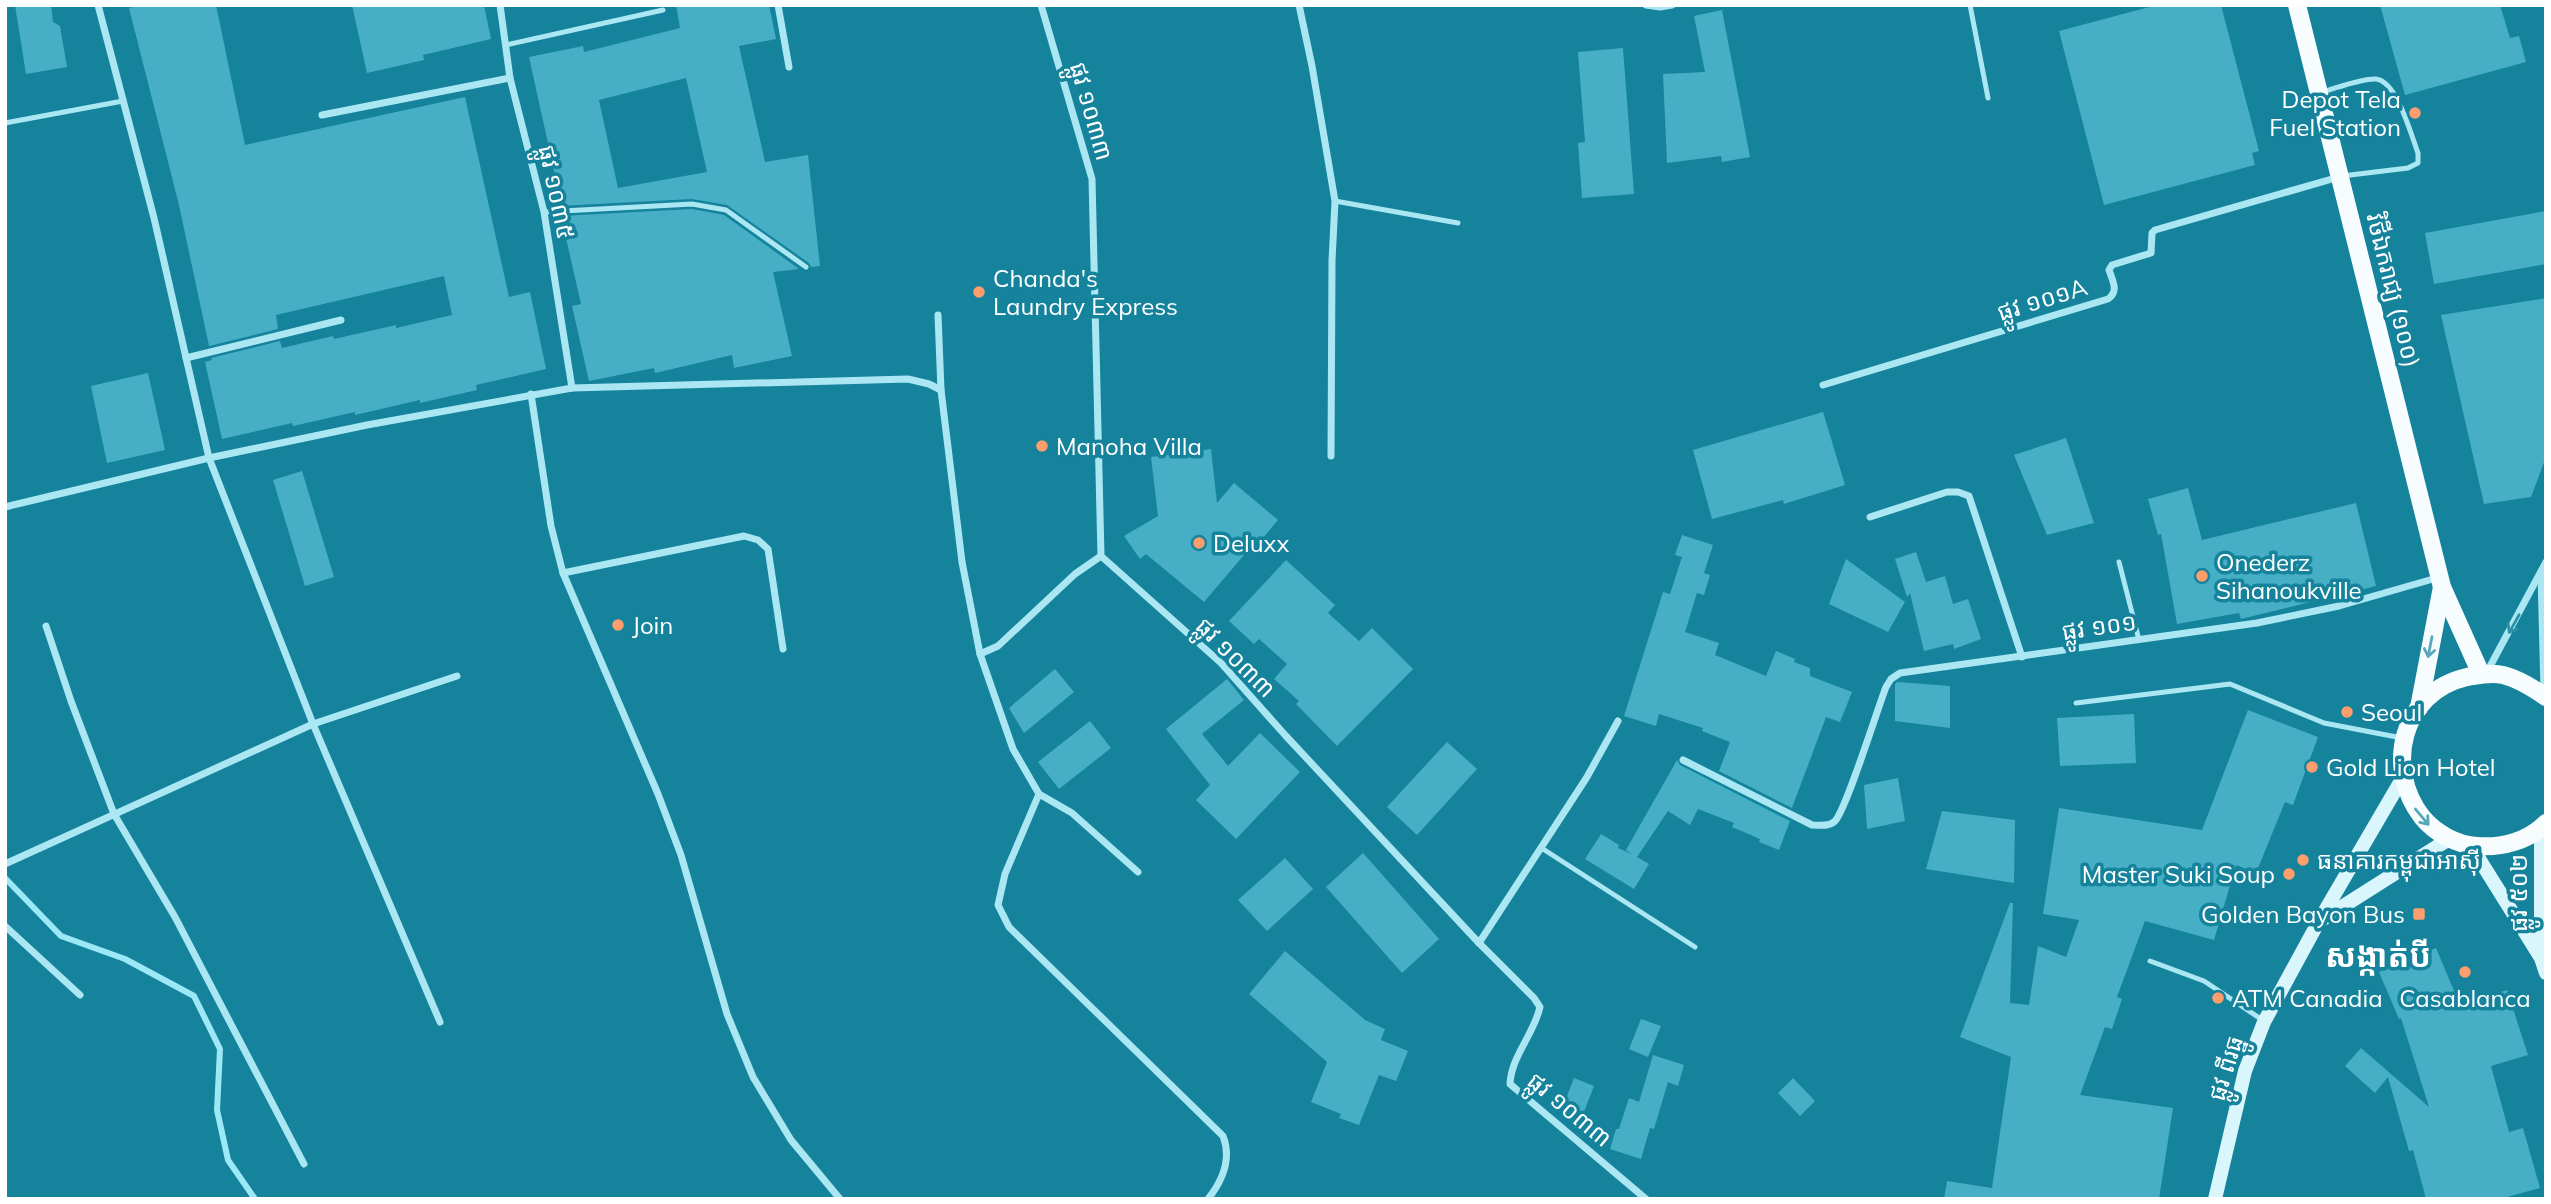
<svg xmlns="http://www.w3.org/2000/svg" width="2551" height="1204" font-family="Mulish,'Noto Sans Khmer',sans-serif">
<rect width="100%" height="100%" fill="#15839c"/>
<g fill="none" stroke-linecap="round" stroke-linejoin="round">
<path stroke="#9de8f6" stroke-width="6" d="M5,878L61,936L125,959L194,996L220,1049L217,1110L228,1160L255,1199"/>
</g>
<g fill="#46afc5" fill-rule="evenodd">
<path d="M15,5H51L53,22L60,26L67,67L26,74Z"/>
<path d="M141,5H216L245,145L465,97L509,297L530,292L546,369L476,385L477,390L420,403V400L355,415V412L293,426L292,423L222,439L205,362L212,360L211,358L280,341L282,348L333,336L334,339L396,325V328L452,315L444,276L276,315L278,329L209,346L179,205L129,8Z"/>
<path d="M352,5H484L491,39L423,55L424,60L367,73Z"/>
<path d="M676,5H769L776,39L739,46L765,162L808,155L820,266L811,267L809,263L727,205L692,199L558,206L556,198H560L529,57L583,46L584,52L680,28ZM686,78L707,172L618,188L599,100Z"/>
<path d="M2157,5H2221L2259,151L2252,153L2255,165L2104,205L2059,31Z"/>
<path d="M2380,5H2500L2510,38L2519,36L2526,62L2405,95Z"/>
<path d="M1722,10L1750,157L1722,162L1721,156L1667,163L1663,74L1705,72L1694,16Z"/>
<path d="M1623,48L1634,194L1582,198L1578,143L1585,142L1578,52Z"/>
<path d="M692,209L724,215L799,269L773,272L792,356L734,368L732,355L655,373L654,368L589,381L572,306L581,304L561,216Z"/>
<path d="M2546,211V264L2434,284L2425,233Z"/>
<path d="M2546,298V457L2531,497L2484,504L2441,315Z"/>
<path d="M148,373L165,450L107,463L91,386Z"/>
<path d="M1823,412L1845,485L1784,504L1783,500L1712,519L1693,450Z"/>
<path d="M2066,438L2094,523L2047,535L2014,455Z"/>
<path d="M1211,449L1217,503L1234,483L1278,520L1252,551L1250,548L1204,602L1146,554L1140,559L1124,536L1158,516L1151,457Z"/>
<path d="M302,471L334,577L305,586L273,480Z"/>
<path d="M2188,488L2202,540L2356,503L2376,586L2241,619L2239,613L2177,624L2161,534L2158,535L2148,499Z"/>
<path d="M1682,535L1713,545L1704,573L1710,575L1704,595L1697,593L1685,632L1719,643L1715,655L1766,676L1776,651L1795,659L1794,662L1810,668V676L1852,692L1840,722L1826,717L1792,808L1719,771L1730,742L1702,731L1703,728L1659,714L1656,726L1624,716L1663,592L1670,594L1682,557L1675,555Z"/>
<path d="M1916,552L1926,582L1945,576L1953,604L1968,599L1981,639L1954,649L1953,644L1924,651L1910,593L1907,597L1895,559Z"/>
<path d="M1846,559L1905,602L1888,632L1829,604Z"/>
<path d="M1286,560L1335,605L1328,613L1359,641L1372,628L1413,669L1337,746L1296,704L1299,701L1274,679L1287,664L1259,639L1254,644L1229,621Z"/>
<path d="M1055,669L1074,692L1024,733L1009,708Z"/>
<path d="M1227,679L1244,700L1202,734L1228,766L1260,733L1300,772L1236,839L1196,800L1210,785L1166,729Z"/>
<path d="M1897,682L1950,686V728L1895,721V684Z"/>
<path d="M2248,710L2318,737L2293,805L2285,802L2256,873L2236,865L2214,940L2145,921L2117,997L2122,999L2112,1029L2105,1027L2080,1095L2173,1108L2159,1199H1944L1947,1181L1992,1188L2011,1057L1960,1037L2010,903H2013L2010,1003L2029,1005L2038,946L2066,957L2079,920L2043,914L2059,808L2202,830Z"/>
<path d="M2134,714L2136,763L2060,766L2057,718Z"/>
<path d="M1090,721L1111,748L1059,789L1038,762Z"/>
<path d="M1447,742L1477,769L1417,835L1387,807Z"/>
<path d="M1677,760L1680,765L1790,821L1779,850L1759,842L1760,839L1732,827L1734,823L1698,809L1690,825L1668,811L1637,857L1649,864L1634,889L1585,859L1601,834L1619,845L1618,848L1632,854L1626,850Z"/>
<path d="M1898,778L1905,821L1867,829L1864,785Z"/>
<path d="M1942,811L2015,820L2014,883L1926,869Z"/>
<path d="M1363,853L1439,939L1402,973L1326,887Z"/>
<path d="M1285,858L1313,889L1267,931L1238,900Z"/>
<path d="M2436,948L2460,1005L2507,990L2528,1055L2491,1066L2509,1132L2523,1128L2540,1188L2500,1199H2426L2413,1150L2409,1151L2388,1077L2375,1093L2345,1066L2361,1048L2429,1107L2401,1018L2399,1019L2379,972Z"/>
<path d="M1285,951L1365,1020L1385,1029L1381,1040L1408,1051L1396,1081L1379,1075L1359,1125L1339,1118L1341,1114L1311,1102L1327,1062L1249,994Z"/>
<path d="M1641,1019L1661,1026L1648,1057L1629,1049Z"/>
<path d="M1653,1055L1684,1065L1678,1086L1668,1082L1654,1129L1650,1128L1641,1159L1610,1149L1616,1129H1619L1629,1098L1639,1102Z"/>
<path d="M1574,1078L1594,1086L1582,1117L1562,1109Z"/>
<path d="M1793,1078L1815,1101L1800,1116L1778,1093Z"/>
</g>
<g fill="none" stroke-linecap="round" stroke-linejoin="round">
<g stroke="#abe7f3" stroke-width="5">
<path d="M1970,5L1988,98"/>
<path d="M506,45L663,10"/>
<path d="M2322,92C2337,88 2362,78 2376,79C2397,81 2411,135 2418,153V163L2408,168L2342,176"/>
<path d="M5,123L123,101"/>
<path d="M1335,201L1458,223"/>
<path d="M544,212L692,204L726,210L806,267"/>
<path d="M2119,562L2139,640"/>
<path d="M2076,703L2230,684L2324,723L2402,738"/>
<path d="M1543,849L1695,947"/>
<path d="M2150,961L2204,981L2264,1021"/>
</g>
<g stroke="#abe7f3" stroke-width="7">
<path d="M98,5L154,218L209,458L313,724L440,1022"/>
<path d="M500,5L510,78L544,212L572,388"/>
<path d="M778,5L789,67"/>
<path d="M1041,5L1092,179L1101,556L1221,663L1285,735L1479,943L1534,998L1540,1007C1534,1034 1511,1057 1510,1084L1646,1199"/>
<path d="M1299,5L1312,66L1335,201L1332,261L1331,456"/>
<path d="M1646,5L1660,7L1672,5"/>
<path d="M322,115L510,78"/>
<path d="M938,315L941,390L962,562L980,654L1013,749L1039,794L1072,813L1138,872"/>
<path d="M186,358L341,320"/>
<path d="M1823,385L2108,299C2119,291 2113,282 2109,270L2112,265L2151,253L2152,233L2155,230L2339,177"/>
<path d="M531,394L551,526L563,573L658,794L681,855L727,1014L753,1077L791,1140L840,1199"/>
<path d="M5,507L209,458L367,425L572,388L908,379L929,384L941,390"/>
<path d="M1870,517L1947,492H1958L1969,496L2022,657"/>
<path d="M563,573L744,536L758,540L768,549L783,649"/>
<path d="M2541,574L2544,692"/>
<path d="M46,626L71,701L114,814L175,917L304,1164"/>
<path d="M980,654L998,646L1075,574L1101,556"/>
<path d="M2487,672L2546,562"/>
<path d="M1683,760L1812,825C1819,825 1828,827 1834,822C1845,814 1878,707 1886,687L1891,679L1900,673L2257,623L2339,606L2440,577"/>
<path d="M1039,794L1005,874L998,905L1009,927L1223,1136C1232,1159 1223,1180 1208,1199"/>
<path d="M5,864L313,724L457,676"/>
<path d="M5,926L80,995"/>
<path d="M1479,943L1587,777L1618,721"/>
</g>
<g stroke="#daf6fd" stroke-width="14">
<path d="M2541,828V957"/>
<path d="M2471,846L2541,958L2546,973"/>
<path d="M2323,919L2449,839"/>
<path d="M2215,1199L2245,1071L2264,1022L2319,921L2402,779"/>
</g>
<g stroke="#f7fdff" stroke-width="18">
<path d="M2297,5L2442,587L2481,674"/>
<path d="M2546,697C2533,688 2519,679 2503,675C2491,672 2479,675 2467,677C2401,692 2384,768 2422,817C2435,833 2457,845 2477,846C2502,848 2528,841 2546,823"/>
<path d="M2419,708L2442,587"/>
</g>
</g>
<defs><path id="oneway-shaft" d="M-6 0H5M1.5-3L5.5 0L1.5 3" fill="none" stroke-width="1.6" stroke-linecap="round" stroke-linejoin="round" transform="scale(1.75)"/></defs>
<use stroke="#2c92a9" href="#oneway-shaft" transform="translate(2514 624) rotate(119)"/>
<g stroke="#59a8ba">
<use href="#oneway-shaft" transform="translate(2430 647) rotate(101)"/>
<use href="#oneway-shaft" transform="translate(2422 817) rotate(50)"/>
</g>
<g fill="#ff9e6d" stroke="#15839c" stroke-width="2.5">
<circle cx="2415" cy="113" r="7"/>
<circle cx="979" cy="292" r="7"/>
<circle cx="1042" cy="446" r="7"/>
<circle cx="1199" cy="543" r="7"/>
<circle cx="2202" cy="576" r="7"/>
<circle cx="618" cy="625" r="7"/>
<circle cx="2347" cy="712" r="7"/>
<circle cx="2312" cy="767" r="7"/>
<circle cx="2303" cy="860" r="7"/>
<circle cx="2289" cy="874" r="7"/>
<rect x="2412" y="907" width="14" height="14" rx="3.5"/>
<circle cx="2465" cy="972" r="7"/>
<circle cx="2218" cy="998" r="7"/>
</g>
<g text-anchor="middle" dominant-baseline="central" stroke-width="7" stroke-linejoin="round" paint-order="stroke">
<g font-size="24" fill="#fff" stroke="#15839c" text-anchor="start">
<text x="2401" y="99" text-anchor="end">Depot Tela<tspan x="2401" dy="28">Fuel Station</tspan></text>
<text x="993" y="278">Chanda's<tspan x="993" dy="28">Laundry Express</tspan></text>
<text x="1056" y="446">Manoha Villa</text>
<text x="1213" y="543">Deluxx</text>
<text x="2216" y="562">Onederz<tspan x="2216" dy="28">Sihanoukville</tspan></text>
<text x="632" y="625">Join</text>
<text x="2361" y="712">Seoul</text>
<text x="2326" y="767">Gold Lion Hotel</text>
<text x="2317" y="860">ធនាគារកម្ពុជាអាសុី</text>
<text x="2275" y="874" text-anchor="end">Master Suki Soup</text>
<text x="2405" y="914" text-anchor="end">Golden Bayon Bus</text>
<text x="2232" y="998">ATM Canadia</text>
<text x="2465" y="998" text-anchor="middle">Casablanca</text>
</g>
<g font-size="24" fill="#fff" stroke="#15839c">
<text transform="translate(1092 111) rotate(74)">ផ្លូវ ១០៣៣</text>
<text transform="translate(557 192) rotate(78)">ផ្លូវ ១០៣៥</text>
<text transform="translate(2394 290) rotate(76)">វិថីឯករាជ្យ (១០០)</text>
<text transform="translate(2042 299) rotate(-17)">ផ្លូវ ១០១A</text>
<text transform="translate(2099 626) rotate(-8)">ផ្លូវ ១០១</text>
<text transform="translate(1236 657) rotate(45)">ផ្លូវ ១០៣៣</text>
<text transform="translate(2518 893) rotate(-90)">ផ្លូវ ៥០២</text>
<text transform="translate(2225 1068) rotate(-73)">ផ្លូវ ពីរធ្នូ</text>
<text transform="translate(1570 1109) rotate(40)">ផ្លូវ ១០៣៣</text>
</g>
<g font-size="32" font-weight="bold" fill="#fff" stroke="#15839c">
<text x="2378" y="955">សង្កាត់បី</text>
</g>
</g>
<rect width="2551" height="1204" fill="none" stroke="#ffffff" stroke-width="14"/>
</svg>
